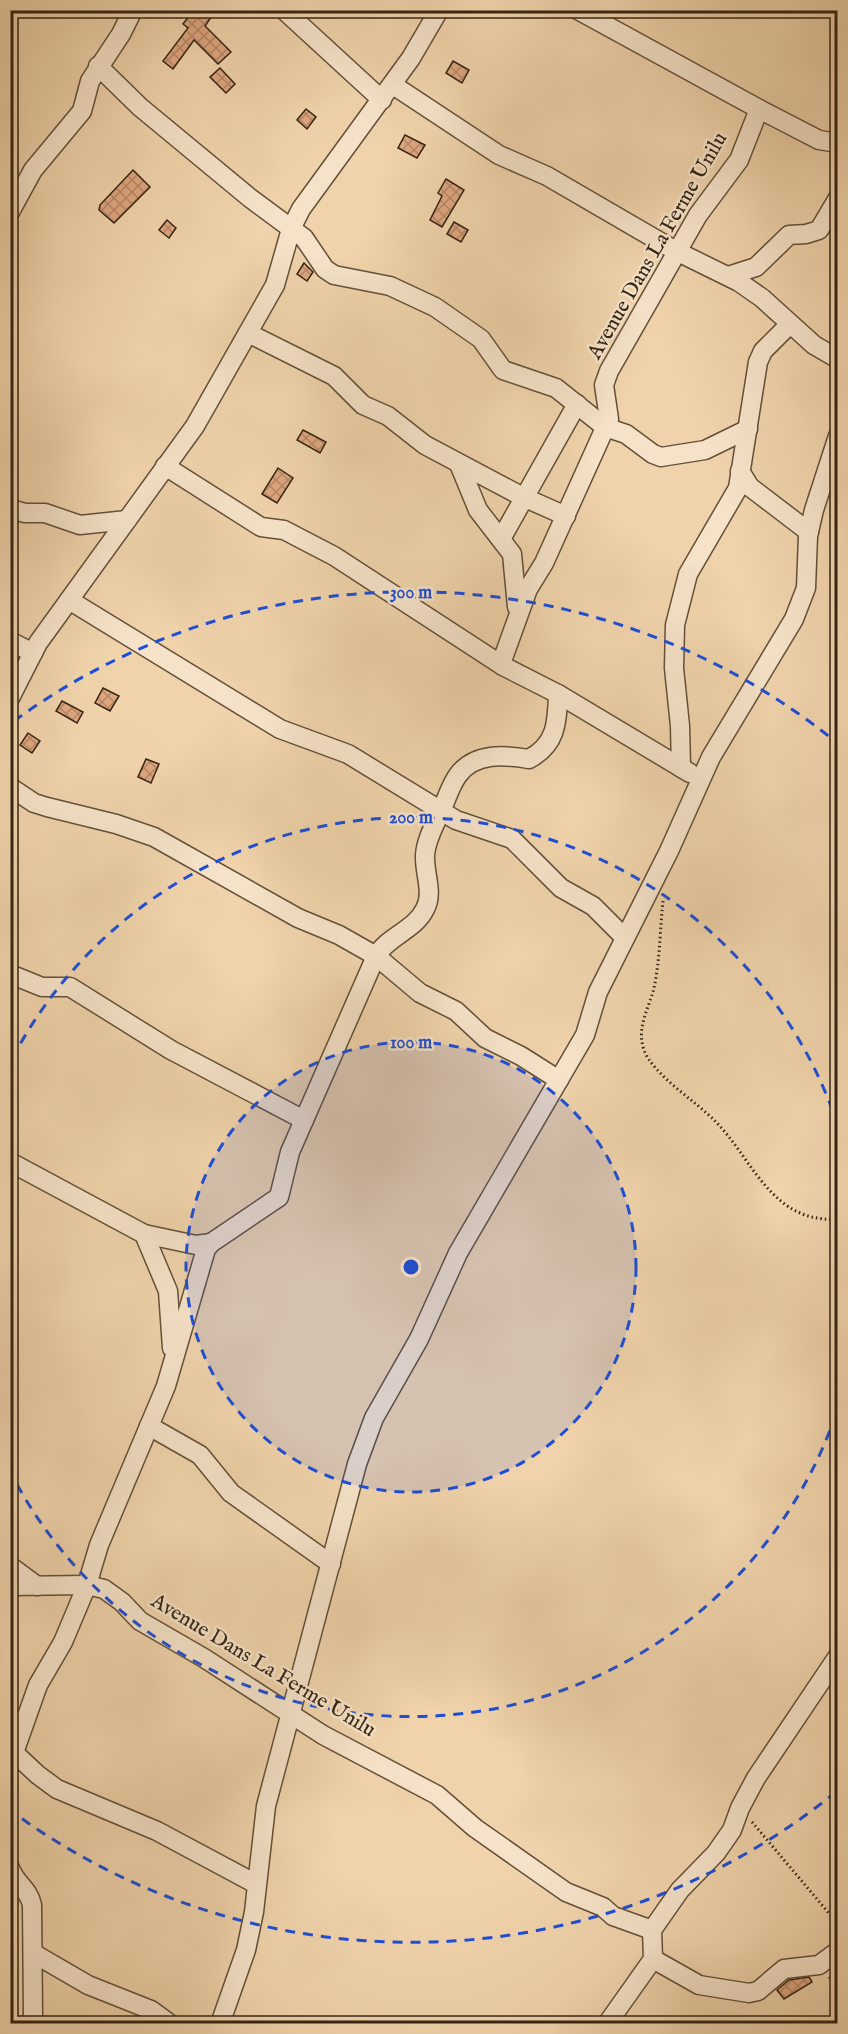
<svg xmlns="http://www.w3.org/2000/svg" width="848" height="2034" font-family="'IM FELL English',serif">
<defs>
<pattern id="building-cross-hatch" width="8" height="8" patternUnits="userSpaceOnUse" patternTransform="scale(1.5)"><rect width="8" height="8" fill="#dea67f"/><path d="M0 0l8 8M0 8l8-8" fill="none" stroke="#b58767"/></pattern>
</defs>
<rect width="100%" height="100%" fill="#f0d3ab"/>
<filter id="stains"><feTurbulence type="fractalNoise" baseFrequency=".00333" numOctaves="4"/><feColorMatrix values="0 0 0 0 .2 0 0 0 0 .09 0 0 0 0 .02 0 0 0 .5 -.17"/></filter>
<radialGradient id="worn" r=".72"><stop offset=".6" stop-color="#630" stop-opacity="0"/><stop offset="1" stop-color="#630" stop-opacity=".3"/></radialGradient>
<g fill="url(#building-cross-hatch)" stroke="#342515" stroke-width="1.5">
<path d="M194,10H216L205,26L231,52L218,64L194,40L173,69L163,61L188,28L183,24Z"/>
<path d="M453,61L469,70L462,83L446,73Z"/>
<path d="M220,68L235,84L226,93L210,77Z"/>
<path d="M306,109L316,117L307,129L297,120Z"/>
<path d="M405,135L425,145L417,158L398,148Z"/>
<path d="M133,170L150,187L114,223L99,210L100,205Z"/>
<path d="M446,179L464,190L442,227L430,220L442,196L438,193Z"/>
<path d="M167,220L176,228L169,238L159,230Z"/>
<path d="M454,222L468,230L461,242L447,234Z"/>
<path d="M304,263L313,272L307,281L297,274Z"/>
<path d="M303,430L326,442L320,453L297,440Z"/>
<path d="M278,468L293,478L277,503L262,494Z"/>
<path d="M103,688L119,696L110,711L95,703Z"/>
<path d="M62,701L83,712L77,723L56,711Z"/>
<path d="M28,733L40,741L32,753L20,745Z"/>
<path d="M146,759L159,764L151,783L138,777Z"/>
<path d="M809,1977L812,1982L784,1999L777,1990L789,1980Z"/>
</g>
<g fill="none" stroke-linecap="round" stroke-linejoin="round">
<g stroke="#63503a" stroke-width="21">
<g id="minor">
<path d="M284,10L382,100"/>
<path d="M578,10L759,109"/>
<path d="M98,66L140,107L250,198L304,238L325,269L334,275L390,286L435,307L481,339L503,370L556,388L605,427L626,434L653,454L661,457L705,450L748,429"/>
<path d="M393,85L499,155L547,176L676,251L739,282L762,298L814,345L838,359"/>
<path d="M10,212L33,170L82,111L90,81L121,34L133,10"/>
<path d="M728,276L756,267L789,235L806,234L819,230L838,198"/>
<path d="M248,333L334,376L363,405L388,416L425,445L523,497L566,516"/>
<path d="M459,464L478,510L512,554L517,607"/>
<path d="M165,466L261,527L284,530L334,556L503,666"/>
<path d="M740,471L750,487L809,532"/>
<path d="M10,509L25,513H45L80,525L127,520"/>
<path d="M501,539L577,404"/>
<path d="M69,600L280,729L348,754L456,820L512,839L561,888L593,906L624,937"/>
<path d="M10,641L33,653"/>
<path d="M558,694L690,773"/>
<path d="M10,698L38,643L195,426L275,285L291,229L301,209L411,58L439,10"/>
<path d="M681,768L680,726L674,668L675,625L688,574L738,488L758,362L763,351L790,324"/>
<path d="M10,787L34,803L47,807L116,824L154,837L298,918L339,935L376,956L420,993L456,1011L485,1038L521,1056L559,1080"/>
<path d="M10,974L42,987H70L171,1050L304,1120"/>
<path d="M10,1162L144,1234L168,1291L172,1348"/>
<path d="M144,1234L196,1245L211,1243"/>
<path d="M149,1426L200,1455L231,1493L331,1564"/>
<path d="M10,1566L37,1586"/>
<path d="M10,1586L87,1585L104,1589L122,1602L140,1621L204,1658L323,1735L437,1795L475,1828L566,1892L603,1907L613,1916L652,1930L680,1890L716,1853L732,1830L740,1808L756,1778L838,1656"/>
<path d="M10,1749L38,1775L57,1789L157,1831L256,1884"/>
<path d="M10,1764L38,1685L63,1642L87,1585L99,1545L166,1386L206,1249L211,1243L279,1197L290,1152L376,956C388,936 415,930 425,909C434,893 424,873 425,855C426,840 434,826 440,813C446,801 450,786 458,775C475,752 505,755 529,759C557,744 557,722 558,694L503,666L502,661L528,589L544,563L609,419L604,385L609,371L698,215L739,160L759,109L819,140L838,143"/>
<path d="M10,1868C15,1883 29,1889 32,1905L33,2015L30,2024"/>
<path d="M33,1953L88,1985L151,2010L170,2024"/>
<path d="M653,1959L699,1985L749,1993L758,1991L784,1969L819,1965L838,1951"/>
<path d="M220,2024L246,1950L254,1912L266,1806L357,1464L374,1418L419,1339L458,1253L585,1035L598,992L669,851L711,757L794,619L806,588L808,536L814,510L838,436"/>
<path d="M607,2024L653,1959L652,1930"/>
</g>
</g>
<g stroke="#342515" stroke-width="3" stroke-dasharray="1.5 3" stroke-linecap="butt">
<path d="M663,901C660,929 660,960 654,988C649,1008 636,1028 644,1050C653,1075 697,1102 715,1121C741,1147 756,1183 786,1205C803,1217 817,1219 838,1220"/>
<path d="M752,1822L838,1924"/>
<path d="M829,1977L838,1987"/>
</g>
<use href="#minor" stroke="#f5e2c8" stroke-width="18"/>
</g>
<circle cx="411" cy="1267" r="225" fill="#1d4ed8" fill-opacity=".12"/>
<g fill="none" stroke="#1d4ed8" stroke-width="3" stroke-dasharray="10 8">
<circle cx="411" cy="1267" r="225"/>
<path d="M836 1414A450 450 0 0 1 12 1475M12 1059A450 450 0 0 1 836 1120"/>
<path d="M836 1792A675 675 0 0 1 14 1813M14 721A675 675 0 0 1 836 742"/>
</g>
<g text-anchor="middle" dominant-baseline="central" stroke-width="5" stroke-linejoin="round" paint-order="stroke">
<g font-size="21" fill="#342515" stroke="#f5e2c8">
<text transform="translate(658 246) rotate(-60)">Avenue Dans La Ferme Unilu</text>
<text transform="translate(263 1666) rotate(31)">Avenue Dans La Ferme Unilu</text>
</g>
</g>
<circle cx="411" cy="1267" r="9" fill="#1d4ed8" stroke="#f5e2c8" stroke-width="3"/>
<g font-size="18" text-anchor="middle" font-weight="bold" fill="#1d4ed8" stroke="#f5e2c8" stroke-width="5" stroke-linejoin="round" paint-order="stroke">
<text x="411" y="598">300 m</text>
<text x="411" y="823">200 m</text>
<text x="411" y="1048">100 m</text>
</g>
<rect width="848" height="2034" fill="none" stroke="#f0d3ab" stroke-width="36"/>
<rect x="12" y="12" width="824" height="2010" fill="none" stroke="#342515" stroke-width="3"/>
<rect x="18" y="18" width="812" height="1998" fill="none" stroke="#342515" stroke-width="1.5"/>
<rect width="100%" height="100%" filter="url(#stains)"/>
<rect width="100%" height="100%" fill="url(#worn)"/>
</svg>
